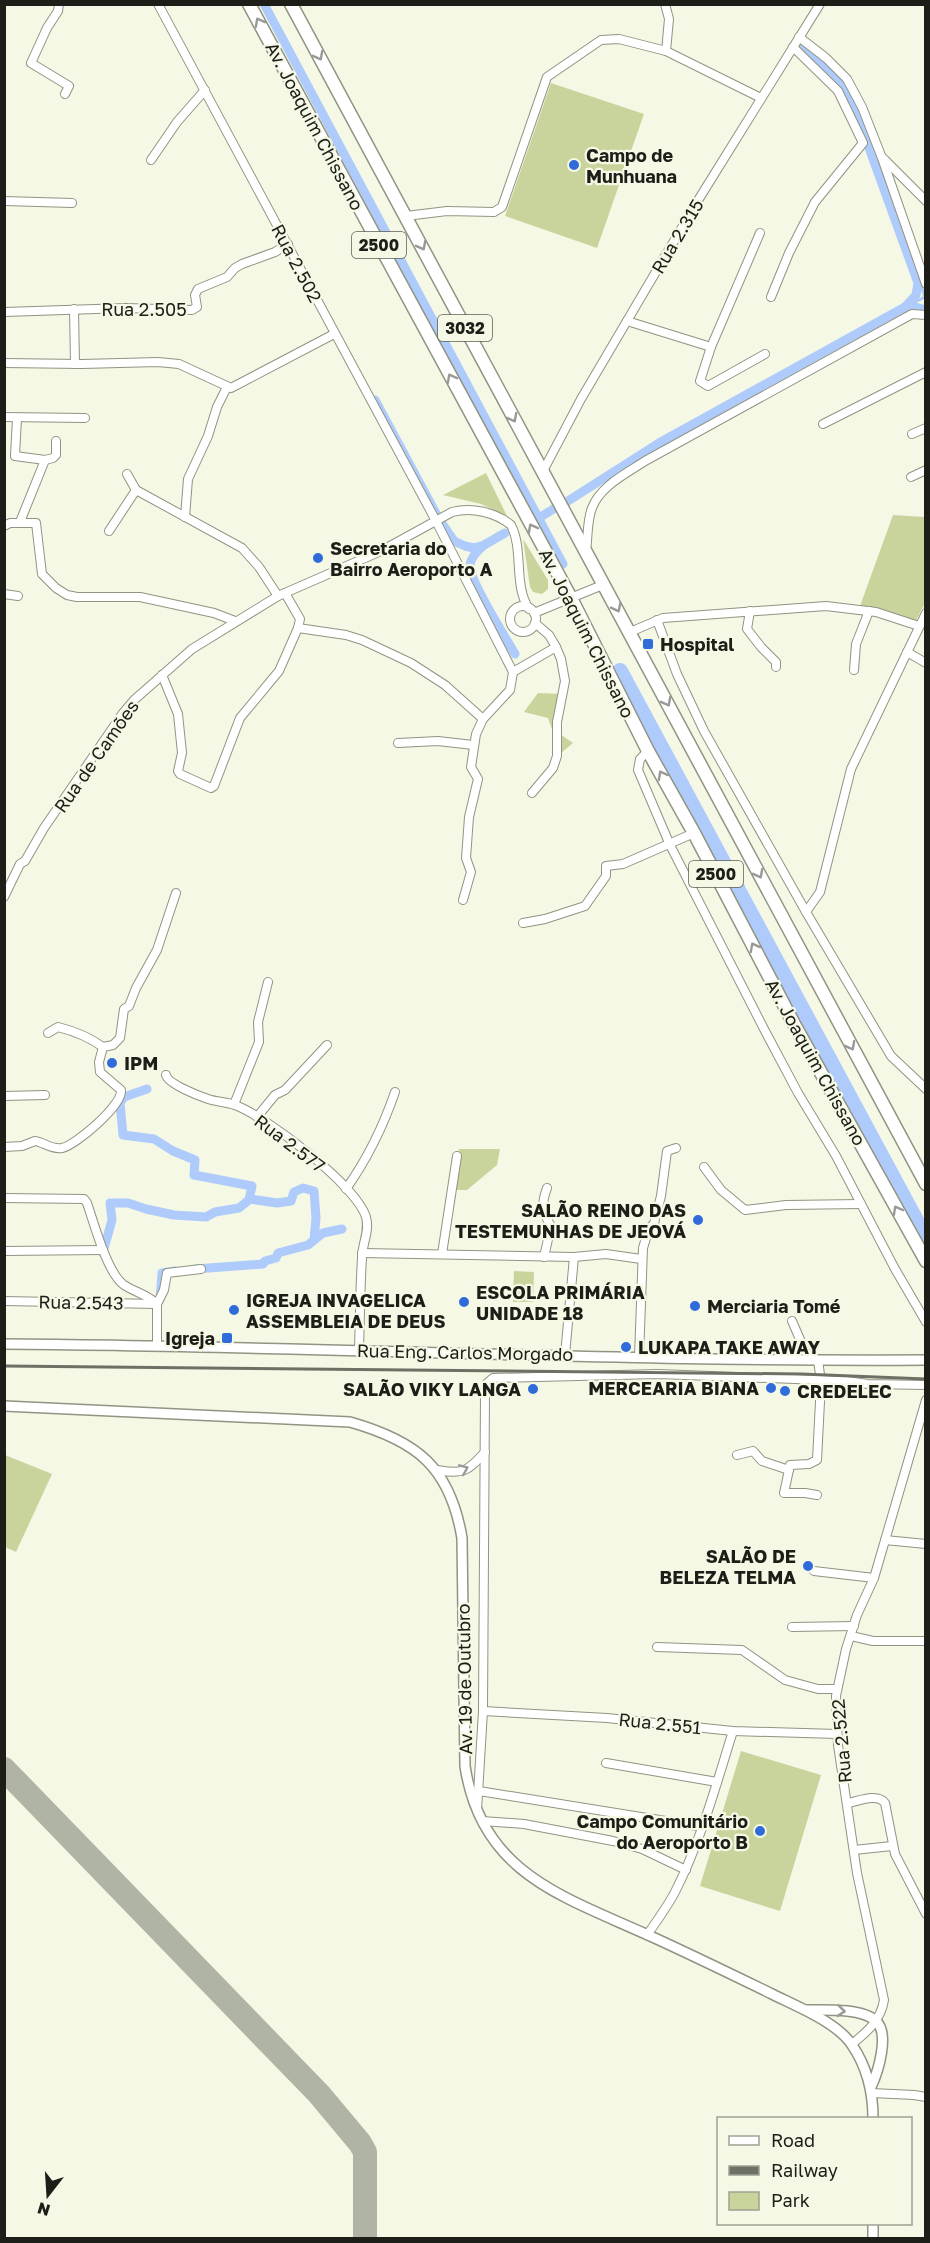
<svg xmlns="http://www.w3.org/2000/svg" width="930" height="2243" font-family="'Golos Text',sans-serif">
<rect width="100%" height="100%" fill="#f4f8e4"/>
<g fill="#c9d49d">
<path d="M551,83L644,114L597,248L505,216Z"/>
<path d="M486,473L507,516L481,504L443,495Z"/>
<path d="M893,515L925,517V603L912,628L860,606Z"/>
<path d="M523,539L548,580V589L542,594L533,592L530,587Z"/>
<path d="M538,693L562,694L560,734L573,743L555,758L554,735L548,718L524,712Z"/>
<path d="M459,1149H500L497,1165L467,1190H452Z"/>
<path d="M514,1271L534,1272L533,1302H513Z"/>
<path d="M5,1455L52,1474L16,1552L5,1547Z"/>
<path d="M741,1751L821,1775L780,1911L700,1886Z"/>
</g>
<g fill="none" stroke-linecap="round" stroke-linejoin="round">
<path stroke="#aecbfc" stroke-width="3" d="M812,51L843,82L868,137L925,297L905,307"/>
<g stroke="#aecbfc" stroke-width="9">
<path d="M264,4L563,564"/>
<path d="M905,307L912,306L926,310"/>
<path d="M375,400L439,519L454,541L465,546L474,548L484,545L505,533"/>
<path d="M568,501L659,443L905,307L916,295L918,283L856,112L841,83L804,46"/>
<path d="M539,518L555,508"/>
<path d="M483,546C477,551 471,557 470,565C468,579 506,638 515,654"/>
<path d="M147,1089L124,1097L120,1103L123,1135L154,1139L173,1151L195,1160L194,1175L252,1186L249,1200"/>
<path d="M100,1251L103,1252L112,1220L110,1203H128L146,1209L174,1215L206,1217L215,1212L239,1208L250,1199L277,1203L291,1201L294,1192L303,1188L314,1191L316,1218L314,1240"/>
<path d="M195,1269L263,1264L265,1261L276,1258L278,1253L308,1245L323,1233L342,1229"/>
<path d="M160,1300L162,1273L175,1271"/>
</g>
<path stroke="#aecbfc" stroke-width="16" d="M620,671L926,1239"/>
<path stroke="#b0b4a4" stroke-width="24" d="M4,1769L319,2094L360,2143L365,2152V2238"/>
<g stroke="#909482" stroke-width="10">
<g id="minor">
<path d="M59,4L58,11L47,28L31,63L69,86L65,94"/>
<path d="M158,4L436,521L513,672L510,690L483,719L476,734L471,767L478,779L469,817L466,858L471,872L463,900"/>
<path d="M665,4L669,19L666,51"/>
<path d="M799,37L826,58L847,79L862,107L882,158L926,284"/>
<path d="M884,159L926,201"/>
<path d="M151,160L177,122L205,90"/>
<path d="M4,201L72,203"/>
<path d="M406,216L447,211L494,212L502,207L547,77L601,40L619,39L666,51L761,98"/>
<path d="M760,233L711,347L700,381L708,386L765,354"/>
<path d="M771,297L789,253L815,202L863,143L838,91L793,47"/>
<path d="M74,309L75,364"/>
<path d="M4,312L126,308L192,310L197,307L195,295L198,289L227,277L235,268L242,264L275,252L288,244"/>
<path d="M627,321L711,347"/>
<path d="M4,363L82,364L158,362L179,364L231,388L334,334"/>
<path d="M4,417L85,418"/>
<path d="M17,418L15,456L45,460L53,458L56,455V441"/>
<path d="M823,424L926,372"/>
<path d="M912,434L926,428"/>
<path d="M542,473L581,399L697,202L820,4"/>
<path d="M127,474L136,490L242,548L259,567L278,596"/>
<path d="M911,477L926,470"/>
<path d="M185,517L188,479L208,436L217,407L227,387"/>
<path d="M20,522L45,460"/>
<path d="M4,526L10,523H36L42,574L56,588L67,595L77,597H140L214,613L235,621"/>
<path d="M109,531L136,490"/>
<path d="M586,551C588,537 587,520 592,508C600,486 627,473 645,461L912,314L926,315"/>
<path d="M4,594L18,596"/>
<circle cx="523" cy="619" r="13"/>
<path d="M750,611L747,629L761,647L776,662V667"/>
<path d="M534,613L605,584"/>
<path d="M657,620L677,674L704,731L806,912L891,1056L926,1089"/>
<path d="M298,628L346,635L362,640L411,663L445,685L483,719"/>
<path d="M630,632L663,618L826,606L876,612L919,626"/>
<path d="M907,652L926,663"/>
<path d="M854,670L856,644L869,611"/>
<path d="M513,672L556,647L549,635L535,623"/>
<path d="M162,675L178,714L182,753L178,771L180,774L211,788L214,786L240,718L279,671L298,628L300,619L285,593"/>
<path d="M398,743L438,741L473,745"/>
<path d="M648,751L640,759L638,770L670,845L764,1029L798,1093L836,1156L895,1269L926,1322"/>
<path d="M532,793L553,768L557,756V722L565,681L561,659L556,647"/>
<path d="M4,897L20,864L25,861L44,828L123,713L134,700L192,649L278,596L381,551L452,512C472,507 495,512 511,525C524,550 513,585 529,609"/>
<path d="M806,912L820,892L851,769L926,613"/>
<path d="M523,923L545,919L585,906L606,876V866L623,864L694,833"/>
<path d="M48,1033L58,1027C74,1031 89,1037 103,1047"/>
<path d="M166,1075C168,1084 199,1096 208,1099C217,1102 227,1102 235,1105C267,1117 356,1185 366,1217C370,1232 362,1243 362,1258C360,1288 360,1319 359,1349"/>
<path d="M4,1096L45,1095"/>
<path d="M235,1105V1102L259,1042L258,1022L268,982"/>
<path d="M257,1117L275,1095L285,1090L327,1045"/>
<path d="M4,1147L22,1146L35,1141C44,1142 51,1150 62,1148C76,1145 123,1105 121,1090L100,1072L99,1062L103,1047L113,1045L120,1038L124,1009L129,1006L136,988L157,950L176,893"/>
<path d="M704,1167L721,1190L745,1210L786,1205L861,1204"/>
<path d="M346,1189C368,1158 383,1127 395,1092"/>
<path d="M4,1198L84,1199L87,1203C94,1223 107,1273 124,1285C135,1292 148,1295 157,1304"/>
<path d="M4,1251L103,1250"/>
<path d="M362,1253L574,1257L606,1254L641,1259"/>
<path d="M442,1254L457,1156"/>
<path d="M544,1257L551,1226C542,1212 541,1204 547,1188"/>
<path d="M4,1301L157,1304"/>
<path d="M792,1321L809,1360"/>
<path d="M157,1345V1304L164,1290L167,1273L201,1269"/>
<path d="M565,1355L574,1257"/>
<path d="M639,1357L643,1248L649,1228L654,1224L655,1219L661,1196L667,1151L676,1148"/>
<path d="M737,1455L753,1451L762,1461L789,1470"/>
<path d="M437,1470C463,1475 468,1471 485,1452"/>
<path d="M817,1495L805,1493H784L790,1465L809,1464L817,1460L821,1382L818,1360"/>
<path d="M885,1540L926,1544"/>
<path d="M814,1571L874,1578"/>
<path d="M792,1627L854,1626"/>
<path d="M851,1636L873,1641H926"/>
<path d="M657,1647L742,1650L785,1680L818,1689H837"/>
<path d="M483,1711L607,1718L733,1731L837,1734"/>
<path d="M606,1763L717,1782"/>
<path d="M479,1791L703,1827"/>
<path d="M848,1803C859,1801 877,1793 885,1803L895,1854L926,1914"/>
<path d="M477,1810L483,1711L485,1393L487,1383L493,1378L658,1374L847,1381L868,1384L926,1385"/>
<path d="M482,1821L524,1824L613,1841L642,1849L686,1870"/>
<path d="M854,1850L892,1846"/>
<path d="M647,1935C657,1921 667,1907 675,1892C701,1841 716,1785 733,1731"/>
<path d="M852,2044C867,2032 881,2020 884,2000L857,1873L838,1745L836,1696L846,1649L857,1615L874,1578L926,1400"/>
<path d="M872,2093L914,2095L926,2097"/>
</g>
</g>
<g stroke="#909482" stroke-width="12">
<g id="tertiary">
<path d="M4,1344C312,1346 618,1362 926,1360"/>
<path d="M4,1406L350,1422C417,1441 450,1467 462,1538L465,1766C481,1873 562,1896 648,1935C690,1954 731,1974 772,1994C796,2006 837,2022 852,2045C867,2067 873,2093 873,2118"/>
<path d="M807,2010C825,2010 862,2008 876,2021C890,2034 878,2072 871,2087"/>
<path d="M873,2238V2224"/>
</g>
</g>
<g stroke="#909482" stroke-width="15">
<g id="primary">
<path d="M249,4L571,598L648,751L694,833L795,1026L926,1261"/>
<path d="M291,4C504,397 715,791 926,1184"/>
</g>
</g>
<use href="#minor" stroke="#fff" stroke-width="8"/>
<use href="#tertiary" stroke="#fff" stroke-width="9"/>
<use href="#primary" stroke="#fff" stroke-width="12"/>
<path stroke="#6d7064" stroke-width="3" d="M4,1366L801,1374L926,1379"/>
</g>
<defs><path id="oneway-chevron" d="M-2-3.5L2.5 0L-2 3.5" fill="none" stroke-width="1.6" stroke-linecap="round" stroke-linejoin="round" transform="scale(1.5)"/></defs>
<g stroke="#999a97">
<use href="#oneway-chevron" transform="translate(259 22) rotate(-118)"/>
<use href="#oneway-chevron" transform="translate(319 56) rotate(62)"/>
<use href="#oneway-chevron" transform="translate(422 246) rotate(62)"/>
<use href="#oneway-chevron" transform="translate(451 378) rotate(-118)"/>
<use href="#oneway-chevron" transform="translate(513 418) rotate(62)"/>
<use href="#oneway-chevron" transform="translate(532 528) rotate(-118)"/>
<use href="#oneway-chevron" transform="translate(617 608) rotate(63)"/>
<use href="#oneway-chevron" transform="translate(667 702) rotate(62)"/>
<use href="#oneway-chevron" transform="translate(662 775) rotate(-119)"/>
<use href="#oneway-chevron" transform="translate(759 874) rotate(62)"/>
<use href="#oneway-chevron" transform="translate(754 947) rotate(-118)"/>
<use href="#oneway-chevron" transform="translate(851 1046) rotate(62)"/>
<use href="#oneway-chevron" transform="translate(897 1210) rotate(-119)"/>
<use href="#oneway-chevron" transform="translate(464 1469) rotate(-23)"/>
<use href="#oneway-chevron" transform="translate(841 2011) rotate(6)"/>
</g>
<g fill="#2f6cda" stroke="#f4f8e4" stroke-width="2">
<circle cx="574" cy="165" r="6"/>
<circle cx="318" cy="558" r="6"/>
<rect x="642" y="638" width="12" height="12" rx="3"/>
<circle cx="112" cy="1063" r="6"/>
<circle cx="698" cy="1220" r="6"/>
<circle cx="464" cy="1302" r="6"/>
<circle cx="695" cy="1306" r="6"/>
<circle cx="234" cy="1310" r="6"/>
<rect x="221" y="1332" width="12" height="12" rx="3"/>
<circle cx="626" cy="1347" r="6"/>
<circle cx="771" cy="1388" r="6"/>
<circle cx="533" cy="1389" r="6"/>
<circle cx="785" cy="1391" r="6"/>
<circle cx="808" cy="1566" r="6"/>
<circle cx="760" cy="1831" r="6"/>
</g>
<g text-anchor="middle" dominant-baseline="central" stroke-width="4.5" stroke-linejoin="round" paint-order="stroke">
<g fill="#f4f8e4" stroke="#5d5f54" stroke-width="1.5">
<rect x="352" y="232" width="54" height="26" rx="4.5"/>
<rect x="438" y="315" width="54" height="26" rx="4.5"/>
<rect x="689" y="861" width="54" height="26" rx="4.5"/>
</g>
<g font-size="16" font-weight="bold" fill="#1c1e17">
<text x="379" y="245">2500</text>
<text x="465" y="328">3032</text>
<text x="716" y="874">2500</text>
</g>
<g font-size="18" fill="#1c1e17" stroke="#f4f8e4">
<text transform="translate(315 126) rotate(62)">Av. Joaquim Chissano</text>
<text transform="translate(677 236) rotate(-59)">Rua 2.315</text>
<text transform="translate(297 263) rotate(62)">Rua 2.502</text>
<text x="144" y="309">Rua 2.505</text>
<text transform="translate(587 633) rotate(63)">Av. Joaquim Chissano</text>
<text transform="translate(96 756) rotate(-55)">Rua de Camões</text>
<text transform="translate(816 1062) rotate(61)">Av. Joaquim Chissano</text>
<text transform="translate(290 1143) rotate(37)">Rua 2.577</text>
<text transform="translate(81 1302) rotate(1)">Rua 2.543</text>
<text transform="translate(465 1352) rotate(1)">Rua Eng. Carlos Morgado</text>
<text transform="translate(464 1679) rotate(-91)">Av. 19 de Outubro</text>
<text transform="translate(660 1723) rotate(6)">Rua 2.551</text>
<text transform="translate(841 1741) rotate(-95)">Rua 2.522</text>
</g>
<g font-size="18" font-weight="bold" fill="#1c1e17" stroke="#f4f8e4" text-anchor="start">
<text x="586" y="155">Campo de<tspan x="586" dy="21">Munhuana</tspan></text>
<text x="330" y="548">Secretaria do<tspan x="330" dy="21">Bairro Aeroporto A</tspan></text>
<text x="660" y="644">Hospital</text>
<text x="124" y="1063">IPM</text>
<text x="686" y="1210" text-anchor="end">SALÃO REINO DAS<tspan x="686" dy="21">TESTEMUNHAS DE JEOVÁ</tspan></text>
<text x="476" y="1292">ESCOLA PRIMÁRIA<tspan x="476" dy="21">UNIDADE 18</tspan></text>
<text x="246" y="1300">IGREJA INVAGELICA<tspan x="246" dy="21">ASSEMBLEIA DE DEUS</tspan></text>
<text x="707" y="1306">Merciaria Tomé</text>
<text x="215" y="1338" text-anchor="end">Igreja</text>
<text x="638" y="1347">LUKAPA TAKE AWAY</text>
<text x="759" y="1388" text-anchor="end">MERCEARIA BIANA</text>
<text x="521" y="1389" text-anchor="end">SALÃO VIKY LANGA</text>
<text x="797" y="1391">CREDELEC</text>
<text x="796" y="1556" text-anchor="end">SALÃO DE<tspan x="796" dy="21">BELEZA TELMA</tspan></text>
<text x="748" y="1821" text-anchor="end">Campo Comunitário<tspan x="748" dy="21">do Aeroporto B</tspan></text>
</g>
</g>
<rect width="930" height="2243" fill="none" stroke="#1c1e17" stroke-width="12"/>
<rect x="717" y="2117" width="195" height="108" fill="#f4f8e4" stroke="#9ea192" stroke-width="1.5"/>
<rect x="729" y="2136" width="30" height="9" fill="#ffffff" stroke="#9ea192" stroke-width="1.5"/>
<text x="771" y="2147" font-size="18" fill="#1c1e17">Road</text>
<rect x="729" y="2166" width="30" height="9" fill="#6d7064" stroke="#9ea192" stroke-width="1.5"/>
<text x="771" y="2177" font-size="18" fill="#1c1e17">Railway</text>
<rect x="729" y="2192" width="30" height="18" fill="#c9d49d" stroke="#9ea192" stroke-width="1.5"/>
<text x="771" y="2207" font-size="18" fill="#1c1e17">Park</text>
<g transform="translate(48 2195) rotate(197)" stroke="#f4f8e4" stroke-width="4.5" paint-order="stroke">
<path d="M0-4.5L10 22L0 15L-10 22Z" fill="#1c1e17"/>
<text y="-9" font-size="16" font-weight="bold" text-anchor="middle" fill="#1c1e17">N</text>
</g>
</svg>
